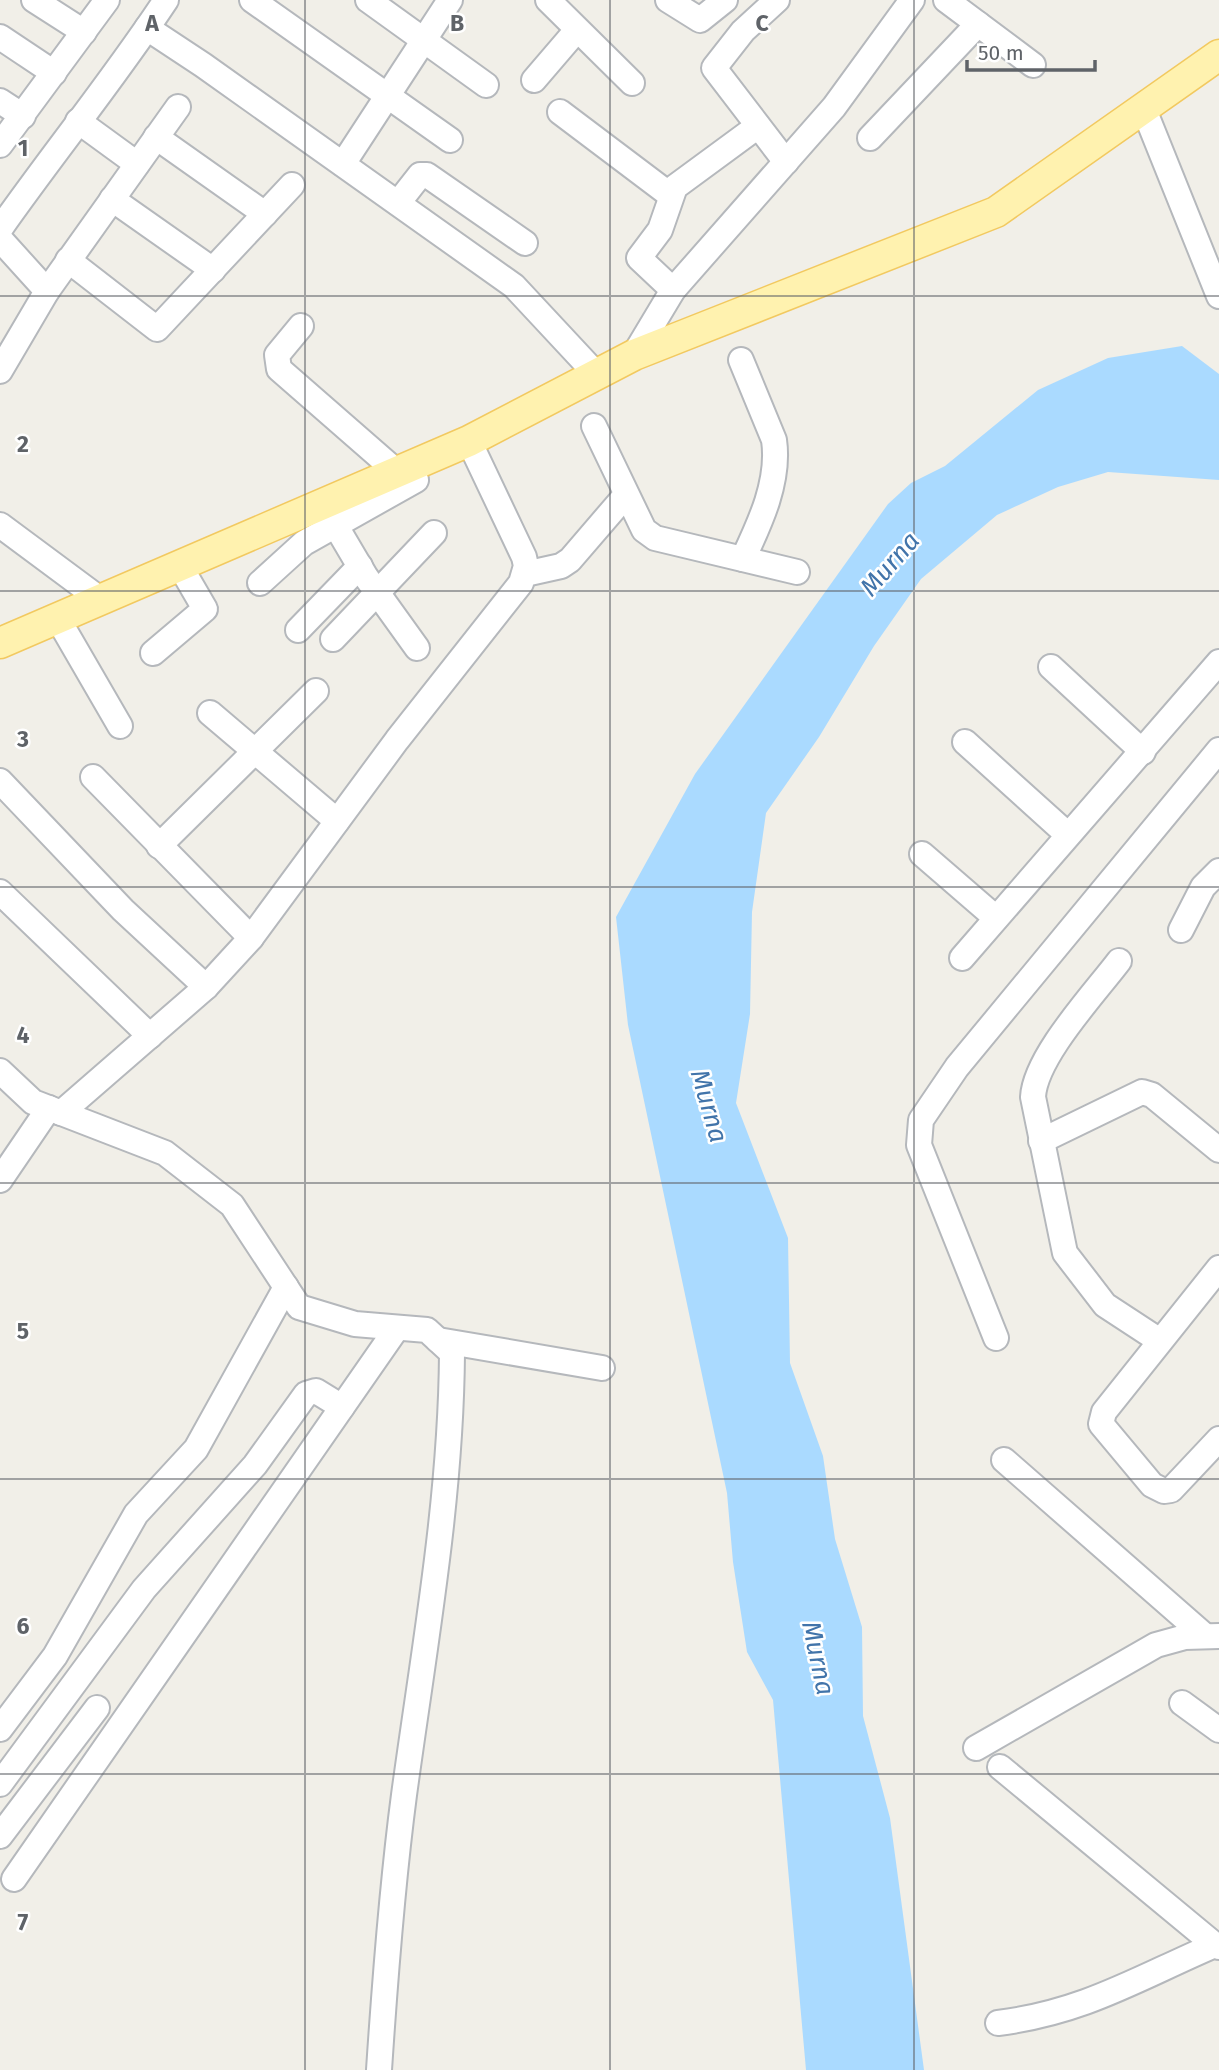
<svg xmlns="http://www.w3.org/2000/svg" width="1219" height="2070" font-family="'Fira Sans',sans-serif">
<rect width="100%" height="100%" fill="#f1efe8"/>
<path fill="#aadaff" d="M1182,346L1219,374V480L1108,472L1058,487L997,515L921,579L874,646L819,737L766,813L752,912L750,1014L736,1103L788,1238L790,1363L823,1456L835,1539L862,1627L863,1716L890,1818L924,2070H806L773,1700L747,1652L733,1562L727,1493L628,1025L616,917L695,774L888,504L911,483L945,466L1038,390L1108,358Z"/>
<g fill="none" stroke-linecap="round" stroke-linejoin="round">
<g stroke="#b5b8bc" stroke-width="28">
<g id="minor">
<path d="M34,0L84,32"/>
<path d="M252,0L450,140"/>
<path d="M368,0L486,85"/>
<path d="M548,0L632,83"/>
<path d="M668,0L700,20L725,0"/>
<path d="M777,0L743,31L714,68L786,162"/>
<path d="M946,0L1033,65"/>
<path d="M147,28L203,65L514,286L597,375"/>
<path d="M0,37L54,73"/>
<path d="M534,80L576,31"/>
<path d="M0,101L23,116"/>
<path d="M1143,107L1219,296"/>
<path d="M560,112L670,195"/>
<path d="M78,121L137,164"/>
<path d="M156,137L265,214"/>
<path d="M870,138L978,24"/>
<path d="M0,145L107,0"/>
<path d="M343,164L450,0"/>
<path d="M112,199L213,270"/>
<path d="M398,203L420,175H427L525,243"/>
<path d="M0,229C54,152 114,79 166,0"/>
<path d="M0,239L47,291L0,371"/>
<path d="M68,260L157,329L292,185"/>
<path d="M673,290L639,258L660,230L675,187L758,126"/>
<path d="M47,291L178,107"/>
<path d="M301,326L277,355L279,369L397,472"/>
<path d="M634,355L673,290L834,107L912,0"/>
<path d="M741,360L774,440C780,481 760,523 743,559"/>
<path d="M594,426L644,530L655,538L797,572"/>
<path d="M327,511L366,577L417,648"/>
<path d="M0,525L101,600"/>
<path d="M525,574L561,566L570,560L625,496"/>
<path d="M260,583L304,543L416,480"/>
<path d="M58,619L120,726"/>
<path d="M298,630L360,566"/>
<path d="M333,639L434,533"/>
<path d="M153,653L205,609L180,566"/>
<path d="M1051,667L1143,752"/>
<path d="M210,713L337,821"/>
<path d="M965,742L1068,835"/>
<path d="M93,777L251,938"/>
<path d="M0,781L123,910L206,987"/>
<path d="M159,846L316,691"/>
<path d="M922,854L996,918"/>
<path d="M0,892L150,1036"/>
<path d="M1181,930L1203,887L1219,871"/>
<path d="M962,958L1219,662"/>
<path d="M1119,961C1094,994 1035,1057 1033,1097L1065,1253L1105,1305L1160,1341"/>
<path d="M0,1071L33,1102L165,1153L232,1205L299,1307L355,1324L427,1330L452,1353C451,1502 424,1648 404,1795C392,1886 385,1979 379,2070"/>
<path d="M61,1113L206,987L251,938L397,740L521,583L526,566L524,557L469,441"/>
<path d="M1041,1141L1142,1092L1152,1095L1219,1150"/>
<path d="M0,1180L49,1108"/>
<path d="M1219,1268L1104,1412L1101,1424L1152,1485L1164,1491L1171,1490L1219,1439"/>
<path d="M996,1338L919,1145L921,1120L957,1067L1219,750"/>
<path d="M438,1340L602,1368"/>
<path d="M1004,1460L1204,1635"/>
<path d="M1182,1703L1219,1730"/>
<path d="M0,1729L55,1656L136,1514L196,1449L286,1287"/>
<path d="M976,1748L1156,1645L1185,1637L1219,1636"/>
<path d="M1000,1767L1215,1945"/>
<path d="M0,1784L144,1589L255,1465L306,1394L316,1391L342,1407"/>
<path d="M0,1836L97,1708"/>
<path d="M14,1879L397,1328"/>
<path d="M998,2023C1085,2012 1138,1978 1215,1945L1219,1947"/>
</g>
</g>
<g stroke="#f2c960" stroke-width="33">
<path id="major" d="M0,643L469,441L634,355L996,212L1219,55"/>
</g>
<use href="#minor" stroke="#fff" stroke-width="24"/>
<use href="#major" stroke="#fff2af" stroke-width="30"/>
</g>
<path fill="none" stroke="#5f6368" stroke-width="2" stroke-opacity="0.55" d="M305,0V2070M610,0V2070M914,0V2070M0,296H1219M0,591H1219M0,887H1219M0,1183H1219M0,1479H1219M0,1774H1219"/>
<g text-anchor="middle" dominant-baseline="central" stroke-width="5" stroke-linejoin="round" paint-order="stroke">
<g font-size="26" font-style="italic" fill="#4174aa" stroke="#fff">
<text transform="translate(890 564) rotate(-49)">Murna</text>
<text transform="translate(709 1106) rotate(74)">Murna</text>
<text transform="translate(818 1658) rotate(78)">Murna</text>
</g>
</g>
<g font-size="23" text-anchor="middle" font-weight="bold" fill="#5f6368" stroke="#fff" stroke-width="5" stroke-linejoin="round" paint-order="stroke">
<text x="152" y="31">A</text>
<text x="457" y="31">B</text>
<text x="762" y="31">C</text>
<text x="23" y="156">1</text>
<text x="23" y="452">2</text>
<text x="23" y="747">3</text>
<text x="23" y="1043">4</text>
<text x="23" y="1339">5</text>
<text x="23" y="1634">6</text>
<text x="23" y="1930">7</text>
</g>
<path d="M967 60v10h128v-10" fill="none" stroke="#5f6368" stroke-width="3.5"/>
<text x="978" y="60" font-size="21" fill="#5f6368" stroke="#ffffff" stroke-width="5" paint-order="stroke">50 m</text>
</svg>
